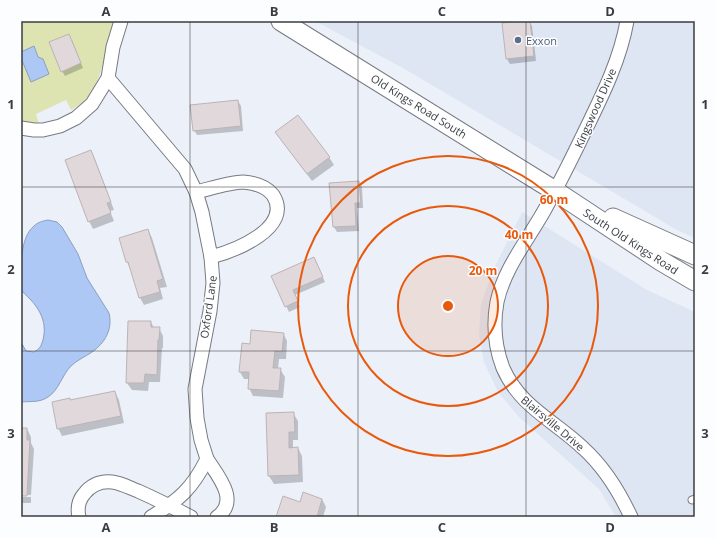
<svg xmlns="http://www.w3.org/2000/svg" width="716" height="538" font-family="'Open Sans',sans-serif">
<rect width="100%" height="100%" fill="#ecf0f8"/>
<g fill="#dee5f3">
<path d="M315,21H695V238L677,230L403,68Z"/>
<path d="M522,212L647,290L695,312V517H616L599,489L519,417L498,392L484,362L479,335L481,304L494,268Z"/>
</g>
<path fill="#dde4b1" d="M21,21H114C108,42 102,81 88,97C84,102 77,106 71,110L66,100L36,114L39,124L21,121Z"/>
<g fill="#aec8f6" stroke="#8b9ebf">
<path d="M34,46L38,57L43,59L49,74L31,82L21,58V52Z"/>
<path d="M48,220L57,222L62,227L78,254L87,278L109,313C113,329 105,343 92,352C85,357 77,360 71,366C62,375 59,390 48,397C39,403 30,401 21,402V342L26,351L34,352C40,349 41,346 43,340C47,323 41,311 30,299C26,295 23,293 21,289C21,271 19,238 34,226C38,222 43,221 48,220Z"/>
</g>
<g fill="#0003">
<path d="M529,21L532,26L536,61L510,64L507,59L503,24Z"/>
<path d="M72,40L83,68L65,76L62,71Z"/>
<path d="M238,101L241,106L243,131L197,135L194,130Z"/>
<path d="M276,133L329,157L334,165L312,181Z"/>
<path d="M91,151L95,159L114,210L110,211L114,221L93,229L89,221Z"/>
<path d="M359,182L362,187L363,208H357L359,231L337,232L334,227L330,184Z"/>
<path d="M148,230L152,238L167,287L160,288L163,299L144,305L140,298L131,270L127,262Z"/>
<path d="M314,258L325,282L295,295L300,307L289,312L272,277Z"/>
<path d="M151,322L154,328H159L163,336V348H162L160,382H149L148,391L132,390L127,383Z"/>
<path d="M283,333L287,341L286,359H279L278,369H280L285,377L283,398L253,396L249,388V379H244L240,372L251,345Z"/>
<path d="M115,392L119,400L124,423L62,436L58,428L71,401Z"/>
<path d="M293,413L298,421V440H293V449L298,448L302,456L303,482L274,484L269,476Z"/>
<path d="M21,429H27L31,437V443L34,449L31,495H21Z"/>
<rect x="21" y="497" width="10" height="6"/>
<path d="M322,499L326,507L323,517H277L301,503Z"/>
</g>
<g fill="#e1d8dc" stroke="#bcb3b7">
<path d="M522,21H530L534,56L506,59L502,23Z"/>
<path d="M69,34L81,63L61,72L49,42Z"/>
<path d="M238,100L241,126L193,131L190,105Z"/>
<path d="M298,115L330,157L307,174L275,132Z"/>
<path d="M91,150L111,202L107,203L111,213L88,222L65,160Z"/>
<path d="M359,181L361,203H355L356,226L333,227L329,183Z"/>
<path d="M148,229L163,279L157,281L160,292L139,298L128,262H126L119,238Z"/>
<path d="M314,257L323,277L293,290L298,301L285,307L271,276Z"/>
<path d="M128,321H151V327H160L159,340H158L157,375L145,374L144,383H126Z"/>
<path d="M251,330L284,333L282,352L275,351L273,368H281L279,391L248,389L249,372H239L242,343L250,344Z"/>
<path d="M115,391L121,416L57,429L52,402L70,398V400Z"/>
<path d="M294,412L295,432H289V448L298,447L299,475L268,476L266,413Z"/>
<path d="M21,428H27V440H30L27,496H21Z"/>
<path d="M303,492L322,499L317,517H276L283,496L300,502Z"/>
</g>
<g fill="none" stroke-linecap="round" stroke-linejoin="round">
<g stroke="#777a82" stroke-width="9">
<path id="lane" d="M692,500L695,499"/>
</g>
<g stroke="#777a82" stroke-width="15">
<g id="street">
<path d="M627,21C620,61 601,98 584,133C571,160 558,186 544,211C527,241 504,269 497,302C493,324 495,347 503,368C520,407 555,421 583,448C604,467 619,491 631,517"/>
<path d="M108,78L185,169L196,192L202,212L211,257L213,283L210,311L195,389L197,418L201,440L207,459C192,489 179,500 151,517"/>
<path d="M21,128L34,130H43L60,126L76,118L92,104L108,78L113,47L121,21"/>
<path d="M196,192C209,189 231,182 243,182C255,183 266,186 273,195C294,228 234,251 211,257"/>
<path d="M207,459C218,476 240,501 217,517"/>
<path d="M79,517C77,508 78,501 84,494C91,485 101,481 112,482C121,483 130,488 138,491C156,499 174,508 191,517"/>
</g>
</g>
<g stroke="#777a82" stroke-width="21">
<g id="secondary">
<path d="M281,21L555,191L661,261L695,281"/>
<path d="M613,218L695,255"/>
</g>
</g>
<use href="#lane" stroke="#fff" stroke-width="7"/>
<use href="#street" stroke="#fff" stroke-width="13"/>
<use href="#secondary" stroke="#fff" stroke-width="19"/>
</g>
<path fill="none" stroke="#3a3c3f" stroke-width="1" stroke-opacity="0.55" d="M190,21V517M358,21V517M526,21V517M21,187H695M21,351H695"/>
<circle cx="448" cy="306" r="50" fill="#e8590c" fill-opacity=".12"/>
<g fill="none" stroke="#e8590c" stroke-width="2">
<circle cx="448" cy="306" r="50"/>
<circle cx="448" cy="306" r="100"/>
<circle cx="448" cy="306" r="150"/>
</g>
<circle fill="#5c6f8a" stroke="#fcfdff" stroke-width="1.5" cx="518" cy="40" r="4"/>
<g text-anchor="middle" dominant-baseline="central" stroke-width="3" stroke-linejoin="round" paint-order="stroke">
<g font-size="11" fill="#4e5e75" stroke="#fcfdff" text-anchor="start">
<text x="526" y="40">Exxon</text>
</g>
<g font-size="11" fill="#3a3c3f" stroke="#fcfdff">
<text transform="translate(419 106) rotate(32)">Old Kings Road South</text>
<text transform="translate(595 108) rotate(-66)">Kingswood Drive</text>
<text transform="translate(631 241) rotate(33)">South Old Kings Road</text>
<text transform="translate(208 307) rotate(-82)">Oxford Lane</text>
<text transform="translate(553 423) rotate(40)">Blairsville Drive</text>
</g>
</g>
<circle cx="448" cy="306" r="6" fill="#e8590c" stroke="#fcfdff" stroke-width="2"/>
<g font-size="12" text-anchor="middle" font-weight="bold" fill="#e8590c" stroke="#fcfdff" stroke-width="3" stroke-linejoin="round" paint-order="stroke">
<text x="554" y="204">60 m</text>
<text x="519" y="239">40 m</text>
<text x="483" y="275">20 m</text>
</g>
<rect width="716" height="538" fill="none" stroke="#fcfdff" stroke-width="44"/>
<rect x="22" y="22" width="672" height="494" fill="none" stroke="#3a3c3f" stroke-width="1.5"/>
<g font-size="13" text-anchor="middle" font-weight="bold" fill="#3a3c3f">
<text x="106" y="16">A</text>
<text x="274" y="16">B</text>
<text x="442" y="16">C</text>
<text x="610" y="16">D</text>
<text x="11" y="109">1</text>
<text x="705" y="109">1</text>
<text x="11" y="274">2</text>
<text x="705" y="274">2</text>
<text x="11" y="438">3</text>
<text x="705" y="438">3</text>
<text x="106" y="532">A</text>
<text x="274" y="532">B</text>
<text x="442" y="532">C</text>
<text x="610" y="532">D</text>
</g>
</svg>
